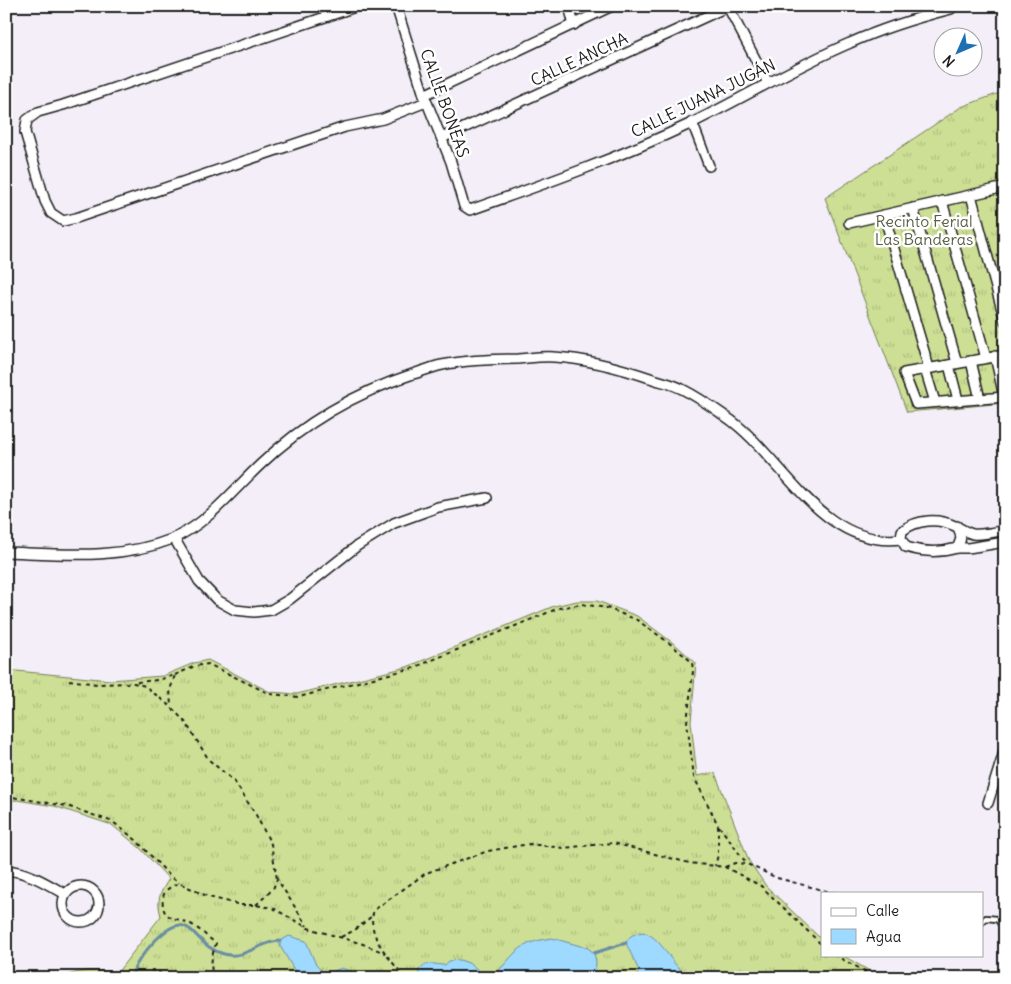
<svg xmlns="http://www.w3.org/2000/svg" width="1011" height="984" font-family="Delius,sans-serif">
<defs>
<pattern id="grass-tufts" width="24" height="20" patternUnits="userSpaceOnUse" patternTransform="scale(1.25)"><rect width="24" height="20" fill="#cddf94"/><path d="M3 7l-1-3M5 7V3M7 7l1-3M15 17l-1-3M17 17v-4M19 17l1-3" fill="none" stroke="#afbf7f"/></pattern>
</defs>
<rect width="100%" height="100%" fill="#f3eef7"/>
<filter id="ink" filterUnits="userSpaceOnUse"><feTurbulence type="fractalNoise" baseFrequency=".02" numOctaves="2"/><feDisplacementMap in="SourceGraphic" scale="10" xChannelSelector="R" yChannelSelector="G"/><feConvolveMatrix kernelMatrix="1 2 1 2 8 2 1 2 1" color-interpolation-filters="sRGB"/></filter>
<g filter="url(#ink)">
<g fill="url(#grass-tufts)" stroke="#747e58">
<path d="M1005,91V403L907,412L825,198L961,107Z"/>
<path d="M577,601H597L637,616L677,646L696,663L691,722L697,776L715,773L749,861L766,886L822,940V955H842L873,973L886,978H60C80,969 97,970 117,973L161,916C156,899 160,893 169,879L140,848L112,825L54,806L17,800L6,801V670L110,680L163,676L194,663L208,660L270,692L297,694L407,667L554,606Z"/>
</g>
<g fill="#9ed9ff" stroke="#6a8da4">
<path d="M643,932C666,939 670,970 694,978H635L639,971L626,943C629,935 634,934 643,932Z"/>
<path d="M289,936L306,941L316,965L322,971L328,973L342,968L354,973L356,978H299L280,946V941Z"/>
<path d="M552,938L588,948L594,953L596,961L595,978H496L497,972C504,966 509,958 516,952C527,942 539,940 552,938Z"/>
<path d="M460,960L471,964L479,971L478,978H421L418,971C428,959 431,965 445,965L449,961Z"/>
</g>
<g fill="none" stroke-linecap="round" stroke-linejoin="round">
<g stroke="#6a8da4" stroke-width="3">
<path d="M594,953L626,943"/>
<path d="M132,978C132,967 144,953 151,945C192,900 189,945 224,954C245,960 260,941 280,941"/>
<path d="M490,978H496"/>
</g>
<g stroke="#1c1c1c" stroke-width="8">
<path id="service" d="M982,922L986,918L997,919L1005,929"/>
</g>
<g stroke="#1c1c1c" stroke-width="12">
<g id="minor">
<path d="M358,6L63,105L38,112L27,120L25,132L45,201L51,213L63,221L76,218L345,127L383,119L426,102"/>
<path d="M396,6L424,95L451,162L464,206L470,210C545,184 620,157 692,123C745,97 796,66 850,43C883,28 916,18 951,9"/>
<path d="M569,6L574,25"/>
<path d="M728,7L768,83"/>
<path d="M424,95L612,6"/>
<path d="M692,122L709,166"/>
<path d="M442,138L729,6"/>
<path d="M971,195L1005,321"/>
<path d="M942,201L986,358"/>
<path d="M913,208L957,363"/>
<path d="M884,215L929,368"/>
<path d="M849,223L1005,187"/>
<path d="M1005,355L904,373L916,404L1005,397"/>
<path d="M995,356L1004,397"/>
<path d="M971,361L980,399"/>
<path d="M949,365L958,400"/>
<path d="M925,369L935,402"/>
<path d="M957,526C962,535 962,539 957,548C940,553 922,552 906,547L901,539L902,531C917,519 938,518 955,526C961,528 967,533 973,534C983,535 995,532 1005,530"/>
<path d="M174,538L199,581L217,600L235,610L254,612L271,610L290,599L357,546L394,523L438,507L487,498"/>
<path d="M957,548H968L1005,542"/>
<path d="M6,552C62,554 120,560 172,539C209,523 233,490 261,464C305,422 355,393 413,374C423,371 432,367 442,365C467,360 493,359 518,359C530,358 542,356 554,357C588,359 621,368 653,379C662,382 673,384 682,389C696,396 711,406 725,416C782,454 820,549 901,539"/>
<path d="M988,803L1005,749"/>
<path d="M1004,818L1005,814"/>
<path d="M6,870C29,872 46,883 65,894"/>
<circle cx="81" cy="904" r="18"/>
</g>
</g>
<g stroke="#1c1c1c" stroke-width="2" stroke-dasharray="4 4" stroke-linecap="butt">
<path d="M175,675L195,666L208,664L270,694L299,697L413,668L559,608L582,604L607,608L637,620L668,642L692,662L693,671L687,722L694,777L718,825V855L715,866"/>
<path d="M69,680L97,684L134,683L145,686L171,707L186,723L209,760L234,781L256,815L271,844L277,879"/>
<path d="M137,682L158,680L175,675L170,690L171,707"/>
<path d="M6,796L67,806L113,822L136,840L169,875L179,883"/>
<path d="M719,826L747,864"/>
<path d="M725,867L735,863L747,864L777,878L834,893"/>
<path d="M256,905L273,889L277,879L307,926"/>
<path d="M341,937L355,930L372,916"/>
<path d="M834,955L878,978"/>
<path d="M149,978L148,975L152,970C158,971 161,972 163,978"/>
<path d="M214,978C209,967 212,955 216,943C208,938 202,931 194,926C180,916 160,923 163,898C164,889 172,886 179,883L209,897L241,905H255L273,908L308,928L363,944L385,953"/>
<path d="M405,978C391,959 365,936 374,910L426,873L488,851L529,844L563,848L613,843L689,863L725,867L761,886L822,945"/>
</g>
<use href="#service" stroke="#fff" stroke-width="4.5"/>
<use href="#minor" stroke="#fff" stroke-width="9"/>
</g>
</g>
<g text-anchor="middle" dominant-baseline="central" stroke-width="5" stroke-linejoin="round" paint-order="stroke">
<g font-size="16" fill="#1c1c1c" stroke="#fff">
<text transform="translate(579 59) rotate(-25)">CALLE ANCHA</text>
<text transform="translate(703 98) rotate(-26)">CALLE JUANA JUGÁN</text>
<text transform="translate(445 103) rotate(70)">CALLE BONEAS</text>
</g>
<g font-size="16" fill="#5a6046" stroke="#fff">
<text x="924" y="221">Recinto Ferial<tspan x="924" dy="18">Las Banderas</tspan></text>
</g>
</g>
<rect width="1011" height="984" fill="none" stroke="#fff" stroke-width="25"/>
<rect x="12" y="12" width="986" height="959" fill="none" stroke="#1c1c1c" stroke-width="2" filter="url(#ink)"/>
<rect x="821" y="892" width="162" height="65" fill="#ffffff" stroke="#a4a4a4"/>
<rect x="831" y="908" width="25" height="8" fill="#ffffff" stroke="#a4a4a4"/>
<text x="866" y="916" font-size="15" fill="#1c1c1c">Calle</text>
<rect x="831" y="929" width="25" height="15" fill="#9ed9ff" stroke="#a4a4a4"/>
<text x="866" y="942" font-size="15" fill="#1c1c1c">Agua</text>
<g transform="translate(958 52) rotate(225)"><circle r="24" fill="#ffffff" stroke="#a4a4a4"/>
<path d="M0-4L9 19L0 12L-9 19Z" fill="#1f6fb2"/>
<text y="-8" font-size="14" font-weight="bold" text-anchor="middle" fill="#1c1c1c">N</text>
</g>
</svg>
